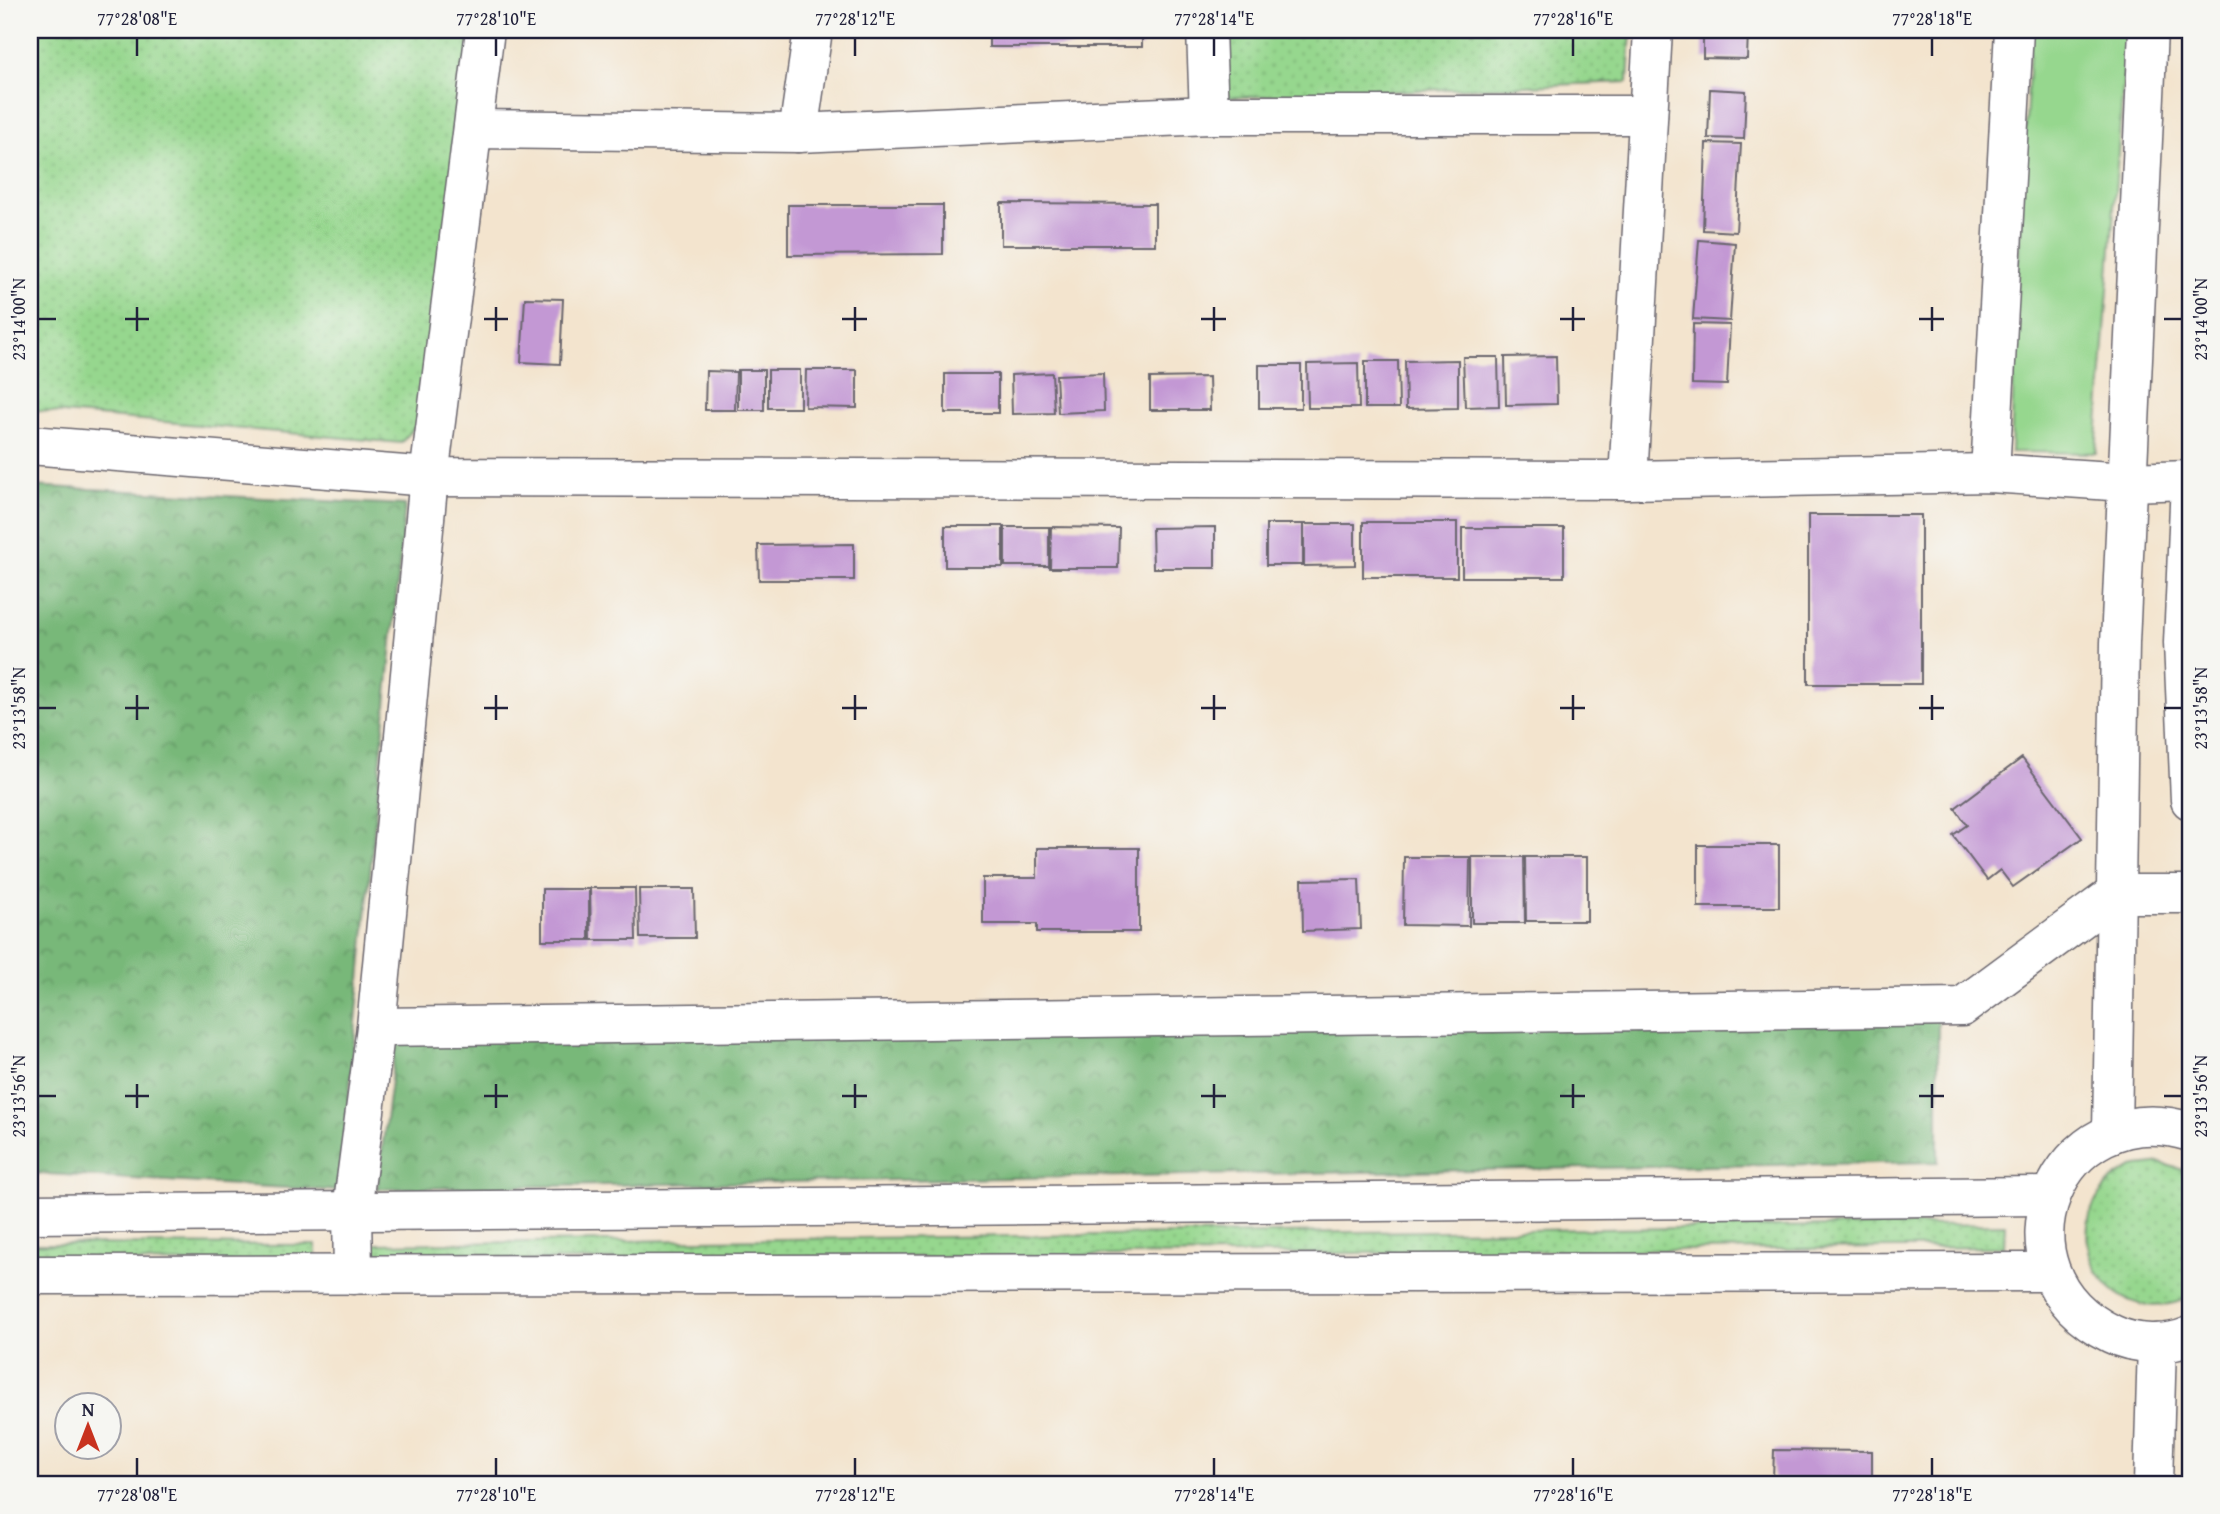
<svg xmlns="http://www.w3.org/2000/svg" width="2220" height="1514" font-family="'Gentium Book Plus',serif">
<defs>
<pattern id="grass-dots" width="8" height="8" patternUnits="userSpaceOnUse" patternTransform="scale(1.75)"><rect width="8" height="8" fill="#96d78e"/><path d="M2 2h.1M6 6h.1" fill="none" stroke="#81b87b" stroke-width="1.8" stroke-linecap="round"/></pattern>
<pattern id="forest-crowns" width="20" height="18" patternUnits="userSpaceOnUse" patternTransform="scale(1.75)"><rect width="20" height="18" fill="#78b879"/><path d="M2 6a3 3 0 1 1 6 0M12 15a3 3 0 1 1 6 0" fill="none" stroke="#629564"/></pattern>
</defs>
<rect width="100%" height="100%" fill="#f6f6f2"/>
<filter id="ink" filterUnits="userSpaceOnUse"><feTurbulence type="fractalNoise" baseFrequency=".0143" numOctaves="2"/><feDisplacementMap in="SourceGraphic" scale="14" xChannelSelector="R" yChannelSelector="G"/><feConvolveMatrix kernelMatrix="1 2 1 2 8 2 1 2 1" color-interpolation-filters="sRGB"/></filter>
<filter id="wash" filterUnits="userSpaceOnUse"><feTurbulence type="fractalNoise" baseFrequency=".00686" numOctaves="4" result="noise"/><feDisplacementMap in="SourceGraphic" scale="28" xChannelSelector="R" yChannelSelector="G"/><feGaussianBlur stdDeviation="1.57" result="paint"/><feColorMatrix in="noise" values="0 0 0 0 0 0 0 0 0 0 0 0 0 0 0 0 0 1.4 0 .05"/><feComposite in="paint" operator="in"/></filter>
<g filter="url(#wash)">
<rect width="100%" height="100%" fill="#f3e4ce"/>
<g fill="url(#grass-dots)" stroke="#5c7c64" stroke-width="2">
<path d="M30,30H476L428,412L401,443L30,410Z"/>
<path d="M1221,30H1631L1628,82L1221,98Z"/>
<path d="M2160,1163L2190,1172V1297C2182,1302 2174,1303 2165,1305C2104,1314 2066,1242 2100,1194C2108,1183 2120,1172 2133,1167C2141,1165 2151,1165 2160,1163Z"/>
<path d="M2005,1224L2004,1247L373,1262V1244Z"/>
<path d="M30,1244L316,1245V1263L30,1262Z"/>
</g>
<g fill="url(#forest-crowns)" stroke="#4d6d5a" stroke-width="2">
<path d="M30,486L405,505L340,1191L30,1173Z"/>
<path d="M1938,1013V1162L377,1189L397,1034Z"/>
</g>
<path fill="#96d78e" stroke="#5c7c64" stroke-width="2" d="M2031,30H2127L2096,453L2011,452L2016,306Z"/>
<g id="blocks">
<g fill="#c398d4">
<rect x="989" y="30" width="153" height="17"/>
<path d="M1703,30H1748L1747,59L1703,58Z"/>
<path d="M1710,89L1746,91L1744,139L1708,138Z"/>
<path d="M1706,143L1741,144L1736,232L1703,230Z"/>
<path d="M1001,203L1155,204V245H1001Z"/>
<path d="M788,205H943V254L788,255Z"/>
<path d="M1699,240L1735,243L1730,321L1693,319Z"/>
<path d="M525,298L563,299L560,364L521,362Z"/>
<path d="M1693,324L1730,325L1727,385L1692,384Z"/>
<path d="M1556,356L1557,404L1506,405L1505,357Z"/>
<path d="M1463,357H1498L1499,406L1465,407Z"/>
<path d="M1458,360V408L1406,409L1405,361Z"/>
<path d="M1365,361H1398L1399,408H1365Z"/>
<path d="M1358,363L1359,408H1308L1307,364Z"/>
<rect x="1259" y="365" width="42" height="43"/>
<rect x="738" y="370" width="26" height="40"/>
<rect x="768" y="370" width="32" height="38"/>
<path d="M806,370H857V408L805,407Z"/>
<path d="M706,371L736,372L735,410H705Z"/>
<path d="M1052,373L1054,413L1012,414L1011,375Z"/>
<path d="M1103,373L1104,411L1058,413L1056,375Z"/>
<rect x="945" y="374" width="53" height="39"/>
<path d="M1209,377L1210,410H1150V378Z"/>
<rect x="1808" y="515" width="113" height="169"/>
<rect x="1363" y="522" width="94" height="55"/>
<rect x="1266" y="524" width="37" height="41"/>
<path d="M1304,524H1355V565L1304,566Z"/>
<rect x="945" y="526" width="58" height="41"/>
<rect x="1005" y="527" width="44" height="39"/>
<path d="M1051,527L1119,528L1118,568H1050Z"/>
<path d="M1215,527V568H1153L1152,528Z"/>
<rect x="1462" y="528" width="102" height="49"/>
<path d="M854,544V580H759L758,545Z"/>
<path d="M2022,758L2082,838L2013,887L2000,870L1987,880L1953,835L1967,825L1955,808Z"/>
<rect x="1698" y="845" width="81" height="62"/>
<path d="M1037,848H1139V932H1037V924H983V878H1037Z"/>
<path d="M1404,857H1470L1469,926L1403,925Z"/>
<path d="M1472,857H1524L1525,923H1472Z"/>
<path d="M1525,857H1587V921H1526Z"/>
<path d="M1359,879L1361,929L1303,931L1302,880Z"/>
<path d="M590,888H635L636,940H591Z"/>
<rect x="542" y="889" width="47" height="51"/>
<path d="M639,889H694L695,938H640Z"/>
<path d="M1774,1450L1872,1451V1481L1773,1479Z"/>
</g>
</g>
</g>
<g filter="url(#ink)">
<use href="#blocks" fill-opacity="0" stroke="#6b666e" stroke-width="2"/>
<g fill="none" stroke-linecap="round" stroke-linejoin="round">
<g stroke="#6b666e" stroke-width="41">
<g id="minor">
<path d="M1206,30L1209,115"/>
<path d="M473,129L798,133L1209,115H1648"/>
<path d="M798,133L813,30"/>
<path d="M30,445L429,477L1628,480L1990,473L2127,482L2190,480"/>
<path d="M1990,473L2014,30"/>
<path d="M1628,480L1653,30"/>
<path d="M376,1027L1962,1007L2115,894H2190"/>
<path d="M353,1275L352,1210L376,1027L429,477L485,30"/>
</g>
</g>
<g stroke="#6b666e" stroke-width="41">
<g id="secondary">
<path d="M2190,482L2183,643L2190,800"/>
<path d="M2190,1132C2057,1090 1982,1271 2112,1334C2134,1345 2167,1346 2190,1336"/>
<path d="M2112,1133L2120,643L2148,30"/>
<path d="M30,1214L2051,1196"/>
<path d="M30,1275L2050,1272"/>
<path d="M2153,1484L2157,1343"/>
</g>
</g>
<use href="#minor" stroke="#fff" stroke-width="38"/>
<use href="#secondary" stroke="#fff" stroke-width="38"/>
</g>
</g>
<path fill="none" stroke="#22223b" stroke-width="2.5" d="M137,38V56M496,38V56M855,38V56M1214,38V56M1573,38V56M1932,38V56M137,307V331M496,307V331M855,307V331M1214,307V331M1573,307V331M1932,307V331M38,319H56M125,319H149M484,319H508M842,319H867M1201,319H1226M1560,319H1585M1919,319H1944M2164,319H2182M137,695V720M496,695V720M855,695V720M1214,695V720M1573,695V720M1932,695V720M38,708H56M125,708H149M484,708H508M842,708H867M1201,708H1226M1560,708H1585M1919,708H1944M2164,708H2182M137,1084V1108M496,1084V1108M855,1084V1108M1214,1084V1108M1573,1084V1108M1932,1084V1108M38,1096H56M125,1096H149M484,1096H508M842,1096H867M1201,1096H1226M1560,1096H1585M1919,1096H1944M2164,1096H2182M137,1458V1476M496,1458V1476M855,1458V1476M1214,1458V1476M1573,1458V1476M1932,1458V1476"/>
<rect width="2220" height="1514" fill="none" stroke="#f6f6f2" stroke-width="77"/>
<g transform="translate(88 1426)"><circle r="33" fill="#f6f6f2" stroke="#a1a1a9" stroke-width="2"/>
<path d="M0-5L12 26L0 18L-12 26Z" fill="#c8321e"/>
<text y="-10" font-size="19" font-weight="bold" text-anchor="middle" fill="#22223b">N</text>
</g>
<rect x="38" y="38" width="2144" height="1438" fill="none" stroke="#22223b" stroke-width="2.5"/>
<g font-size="18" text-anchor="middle" fill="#22223b">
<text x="137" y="25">77°28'08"E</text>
<text x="496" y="25">77°28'10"E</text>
<text x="855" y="25">77°28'12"E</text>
<text x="1214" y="25">77°28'14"E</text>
<text x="1573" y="25">77°28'16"E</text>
<text x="1932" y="25">77°28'18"E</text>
<text transform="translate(19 319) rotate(-90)" y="6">23°14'00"N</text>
<text transform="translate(2201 319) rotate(-90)" y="6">23°14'00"N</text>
<text transform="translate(19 708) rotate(-90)" y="6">23°13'58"N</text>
<text transform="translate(2201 708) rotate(-90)" y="6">23°13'58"N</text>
<text transform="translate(19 1096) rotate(-90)" y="6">23°13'56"N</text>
<text transform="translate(2201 1096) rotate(-90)" y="6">23°13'56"N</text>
<text x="137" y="1501">77°28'08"E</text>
<text x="496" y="1501">77°28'10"E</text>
<text x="855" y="1501">77°28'12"E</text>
<text x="1214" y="1501">77°28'14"E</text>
<text x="1573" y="1501">77°28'16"E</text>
<text x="1932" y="1501">77°28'18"E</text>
</g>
</svg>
